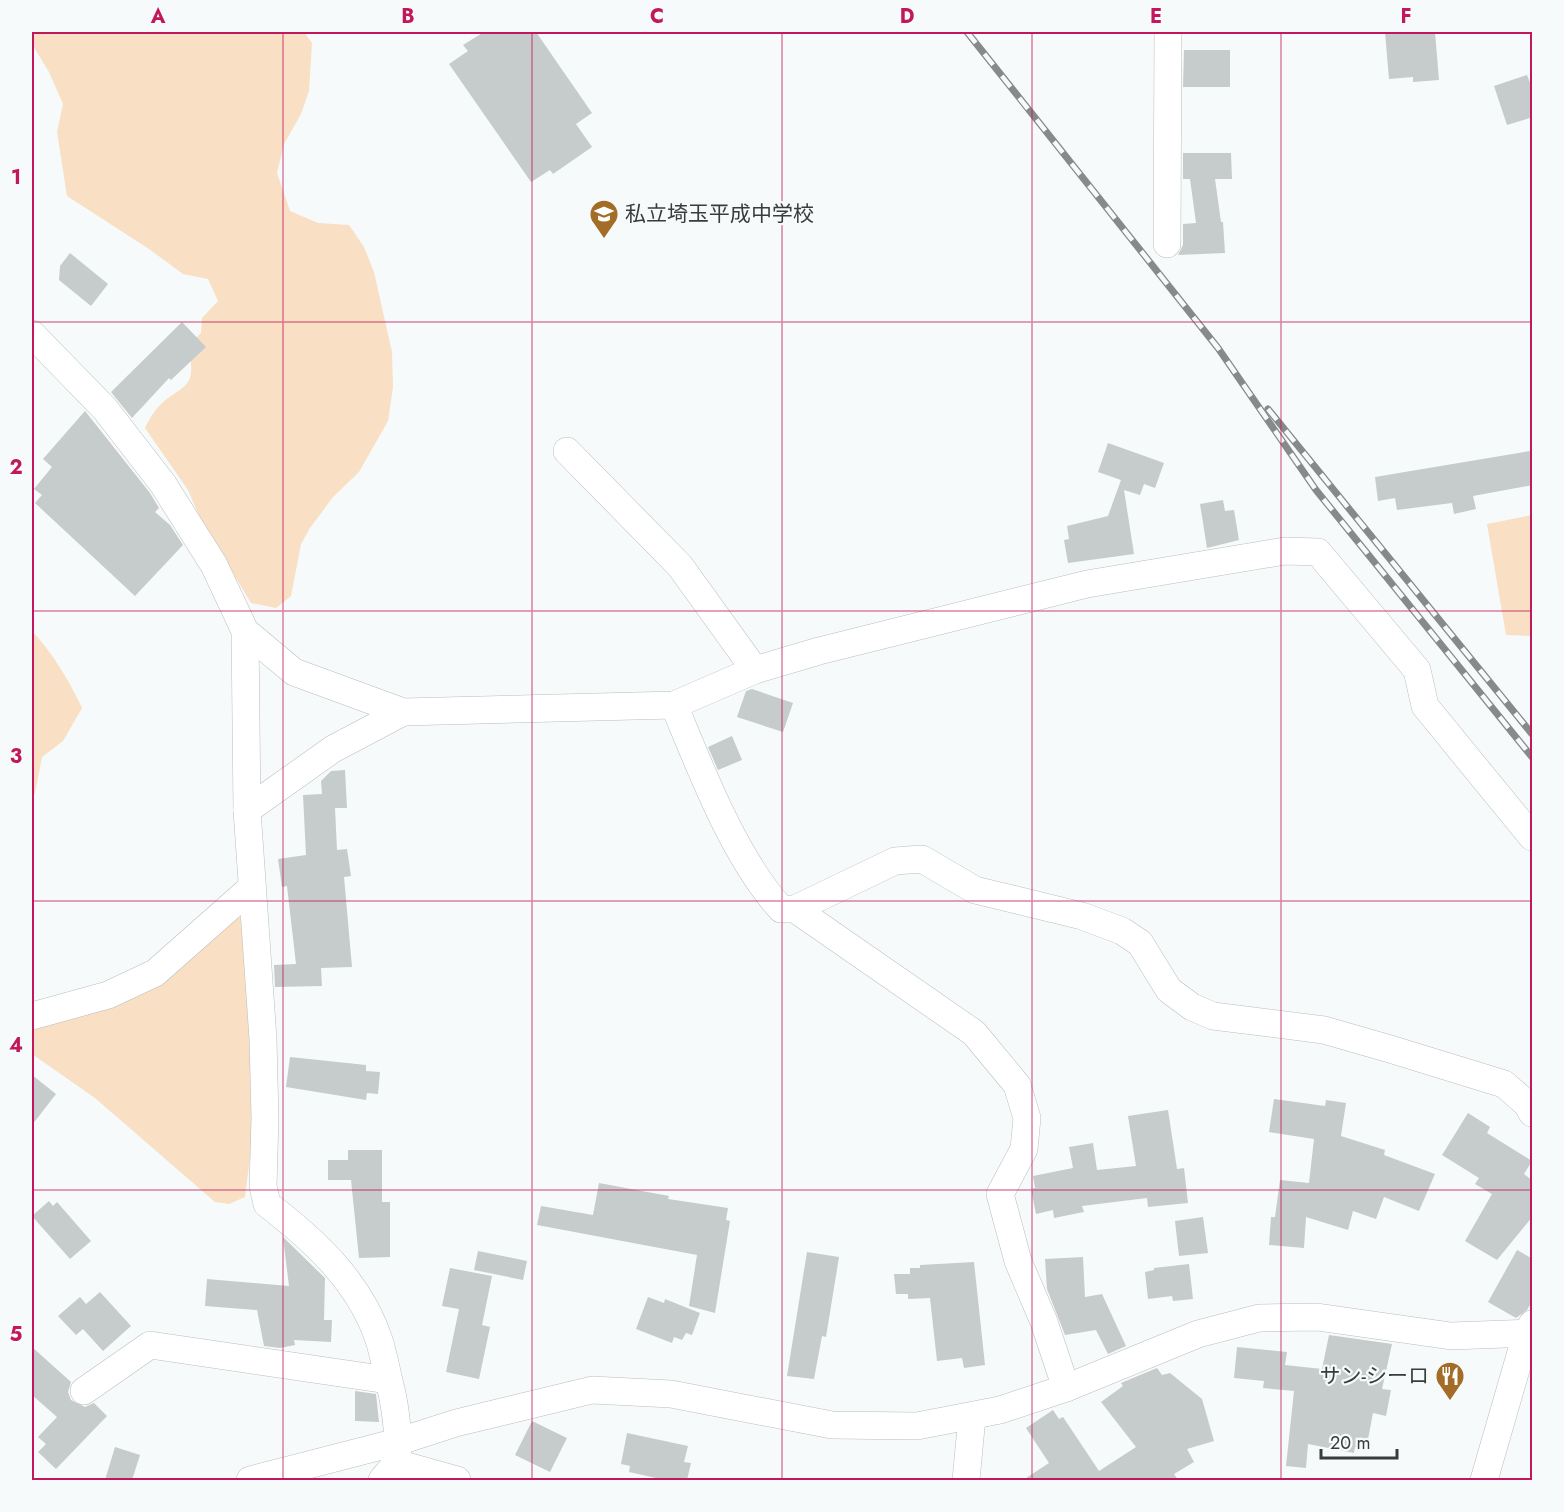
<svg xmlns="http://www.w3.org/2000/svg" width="1564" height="1512" font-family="Jost,'Noto Sans JP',sans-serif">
<rect width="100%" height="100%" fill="#f6fafa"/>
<g fill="#f9dfc4">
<path d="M32,32H304L312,43L309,91L301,114L284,144L277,173L290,211L318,223L349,225L364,247L374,272L392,352L393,387L388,421L359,472L333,497L310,528L301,544L291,596L276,608L251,603L201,520L188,490L145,428C148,422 151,416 155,411C176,383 200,396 188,346L201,333L202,318L218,301L208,279L183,274L149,249L67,196L57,132L63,104L49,72L32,44Z"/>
<path d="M1532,515V636L1506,635L1487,524Z"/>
<path d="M32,631C53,654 69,680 82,708L63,741L42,757L35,793L32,798Z"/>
<path d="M232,917L245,918L255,1117L245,1197L229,1204L215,1202L95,1098L32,1054V1030Z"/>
</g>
<g fill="#c6cbcb">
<path d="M484,32H536L592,113L576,124L592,147L553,174L550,170L531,182L449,64L468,51L463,45Z"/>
<path d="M1385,32H1435L1439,80L1413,82V77L1389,79Z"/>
<path d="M1184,50H1230V87H1183Z"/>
<path d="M1527,75L1533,90V117L1507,125L1494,86Z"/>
<path d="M1183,153H1231L1232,179H1215L1221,222H1223L1225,253L1178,255L1183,245V224L1196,223L1190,179H1183Z"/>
<path d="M70,253L108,284L91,306L59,280L60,266Z"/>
<path d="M182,322L206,347L171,380L169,378L132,418L111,392Z"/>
<path d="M85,411L150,493L159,508L155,512L170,525L183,545L135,596L35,503L42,495L34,489L52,467L43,459Z"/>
<path d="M1108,443L1164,463L1155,488L1144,484L1140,495L1124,490L1134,554L1068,563L1064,540L1069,539L1067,526L1108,516L1121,480L1098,472Z"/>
<path d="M1530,451L1533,485L1473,496L1476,509L1454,514L1452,503L1397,510L1395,498L1378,501L1375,477Z"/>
<path d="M1223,500L1225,511L1234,510L1239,540L1207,548L1200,504Z"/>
<path d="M752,689L793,703L783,732L737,717L746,691Z"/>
<path d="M732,736L742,760L718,770L708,747Z"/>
<path d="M345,770L347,808H335L337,850L347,849L351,876L344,877L352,967L321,968L322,986L275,987L274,965L296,964L287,886L282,887L278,859L306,855L303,795L322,794L321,781L331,771Z"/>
<path d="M290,1057L366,1065V1071L380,1072L378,1094L367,1093L366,1100L286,1087Z"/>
<path d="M32,1075L56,1094L32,1125Z"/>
<path d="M1274,1099L1325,1106L1326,1100L1346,1103L1341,1136L1385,1150L1384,1155L1435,1174L1419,1211L1384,1197L1376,1219L1353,1211L1348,1230L1306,1217L1304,1248L1269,1245L1271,1217H1275L1280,1180L1309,1183L1314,1139L1269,1132Z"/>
<path d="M1168,1110L1177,1169L1184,1168L1188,1203L1148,1207L1147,1198L1082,1206L1084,1212L1054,1218L1053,1210L1036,1214L1031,1189L1035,1188L1033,1176L1073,1168L1069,1147L1093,1143L1097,1170L1136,1166L1128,1116Z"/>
<path d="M1468,1113L1490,1127L1487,1133L1532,1161L1524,1174L1533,1181V1216L1497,1260L1465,1241L1492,1194L1475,1184L1479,1178L1442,1155Z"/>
<path d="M348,1150H382V1202H390V1257L359,1258L351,1180H328V1160H348Z"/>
<path d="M599,1183L669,1196L668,1199L728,1208L726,1220L730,1221L715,1313L689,1306L697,1255L537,1225L541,1206L593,1215Z"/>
<path d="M49,1201L53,1206L57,1202L91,1241L70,1259L32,1216Z"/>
<path d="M1203,1217L1208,1253L1179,1256L1175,1221Z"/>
<path d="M283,1237L325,1278L324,1320H332L331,1342L294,1340L295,1345L280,1348L264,1346L257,1310L205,1306L207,1279L289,1286Z"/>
<path d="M1517,1250L1533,1259V1300L1527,1310L1516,1318L1488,1302Z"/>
<path d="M478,1251L527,1261L523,1280L474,1270Z"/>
<path d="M807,1252L839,1257L826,1337L822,1336L814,1379L787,1376Z"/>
<path d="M1083,1257L1085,1297L1102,1294L1126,1346L1108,1354L1096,1330L1065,1335L1047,1289L1045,1259Z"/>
<path d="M974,1262L985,1365L964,1368L962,1358L937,1361L930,1298L908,1299V1294H896L894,1274H910V1268H920V1265Z"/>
<path d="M1189,1264L1193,1299L1173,1301L1172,1296L1148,1299L1145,1272L1154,1270V1268Z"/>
<path d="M450,1268L492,1276L482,1325L490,1327L479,1379L446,1372L459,1309L442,1306Z"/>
<path d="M100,1292L131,1326L103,1351L83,1329L76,1335L58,1316L80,1297L86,1304Z"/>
<path d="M648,1297L664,1303L665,1299L700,1313L692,1335L686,1333L682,1340L674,1337L672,1343L636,1329Z"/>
<path d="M1329,1335L1392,1344L1382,1389L1391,1390L1386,1416L1373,1413L1366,1450L1355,1447L1354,1453L1308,1444L1306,1468L1286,1466L1294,1391L1263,1388L1264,1381L1234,1378L1237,1347L1287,1352L1285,1365L1322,1369Z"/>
<path d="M32,1347L71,1382L68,1392L71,1400L85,1407L94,1403L107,1416L56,1469L38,1452L46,1444L38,1437L57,1417L32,1395Z"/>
<path d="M1157,1368L1162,1375L1170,1373L1202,1399L1214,1441L1187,1449L1194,1462L1174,1474L1178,1480H1023L1049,1463L1026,1428L1053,1410L1059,1419L1063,1417L1099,1471L1136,1447L1101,1402L1123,1386L1121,1383Z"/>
<path d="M355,1391L376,1394L379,1422L355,1421Z"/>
<path d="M532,1421L567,1438L550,1472L515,1455Z"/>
<path d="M627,1433L688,1446L684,1462L691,1463L687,1480H665L629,1472L630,1466L621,1464Z"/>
<path d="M115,1447L140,1455L132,1480H105Z"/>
</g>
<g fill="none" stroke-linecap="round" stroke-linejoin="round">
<g stroke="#babebe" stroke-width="28">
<g id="minor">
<path d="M1167,244L1168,32"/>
<path d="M32,334L105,409L163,484L214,565L245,631L247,810L263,1039L265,1119L263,1186L267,1204C314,1240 360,1282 379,1340C384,1356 387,1373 391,1389C395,1406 401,1446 396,1462C393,1468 386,1475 382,1480"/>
<path d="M567,451L680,566L755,670"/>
<path d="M245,631L294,672L403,712L674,705L755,670L819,651L1087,584L1285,551L1318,552L1417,670L1425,706L1532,837"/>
<path d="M674,705C701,770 734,857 781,909H795L895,861L922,859L975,890L1082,916L1122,931L1140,943L1169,990L1192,1007L1213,1016L1324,1030L1390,1049L1504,1084L1527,1104L1532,1113"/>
<path d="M247,810L333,749L403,712"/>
<path d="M795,909L974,1033L1017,1085L1027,1118L1024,1149L1000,1194L1018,1261L1044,1322L1066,1388"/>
<path d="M32,1016L108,995L155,973L250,889"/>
<path d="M84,1391L150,1345L388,1380"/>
<path d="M396,1463L457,1480"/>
<path d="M250,1480L397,1442L456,1423L592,1390L671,1394L832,1425L917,1426L1000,1410L1066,1388L1198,1334L1259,1318L1317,1317L1451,1336L1532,1333"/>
<path d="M966,1480L972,1417"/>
<path d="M1484,1480L1526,1335L1532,1324"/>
</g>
</g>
<use href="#minor" stroke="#fff" stroke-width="27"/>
<g stroke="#888a8a" stroke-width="7">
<g id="rail">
<path d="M967,32L1218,348L1316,490L1532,757"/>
<path d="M1268,409L1532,734"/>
</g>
</g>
<use href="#rail" stroke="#f6fafa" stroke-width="4.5" stroke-dasharray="14" stroke-linecap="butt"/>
</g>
<path fill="none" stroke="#c2185b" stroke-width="1.5" stroke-opacity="0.55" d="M283,32V1480M532,32V1480M782,32V1480M1032,32V1480M1281,32V1480M32,322H1532M32,611H1532M32,901H1532M32,1190H1532"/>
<defs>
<g id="school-pin" transform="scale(1.5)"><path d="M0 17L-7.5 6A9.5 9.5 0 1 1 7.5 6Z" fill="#a36c27" stroke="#f6fafa"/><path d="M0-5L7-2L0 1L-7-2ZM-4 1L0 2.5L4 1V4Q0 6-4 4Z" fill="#fff"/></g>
<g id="restaurant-pin" transform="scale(1.5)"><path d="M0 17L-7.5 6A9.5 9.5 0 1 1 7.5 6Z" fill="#a36c27" stroke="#f6fafa"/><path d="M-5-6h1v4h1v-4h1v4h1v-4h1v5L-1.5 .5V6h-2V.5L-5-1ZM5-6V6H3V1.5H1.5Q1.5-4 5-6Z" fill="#fff"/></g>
</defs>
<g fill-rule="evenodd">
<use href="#school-pin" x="604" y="214"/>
<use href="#restaurant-pin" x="1450" y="1376"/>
</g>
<g text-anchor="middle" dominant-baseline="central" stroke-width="4.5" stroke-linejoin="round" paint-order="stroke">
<g font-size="21" fill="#3a3c3c" stroke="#f6fafa" text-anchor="start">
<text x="625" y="214">私立埼玉平成中学校</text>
<text x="1429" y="1376" text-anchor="end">サン-シーロ</text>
</g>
</g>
<rect width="1564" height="1512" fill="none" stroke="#f6fafa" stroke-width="66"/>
<path d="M1321 1449v9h76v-9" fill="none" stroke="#3a3c3c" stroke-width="3"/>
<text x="1330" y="1449" font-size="18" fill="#3a3c3c" stroke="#f6fafa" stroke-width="4.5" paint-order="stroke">20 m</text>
<rect x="33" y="33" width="1498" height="1446" fill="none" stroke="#c2185b" stroke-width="2"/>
<g font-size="20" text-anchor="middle" font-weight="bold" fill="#c2185b">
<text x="158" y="23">A</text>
<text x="408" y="23">B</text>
<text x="657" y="23">C</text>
<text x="907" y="23">D</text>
<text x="1156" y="23">E</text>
<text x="1406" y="23">F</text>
<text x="16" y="184">1</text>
<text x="16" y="474">2</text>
<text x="16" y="763">3</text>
<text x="16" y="1052">4</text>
<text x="16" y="1341">5</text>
</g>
</svg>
